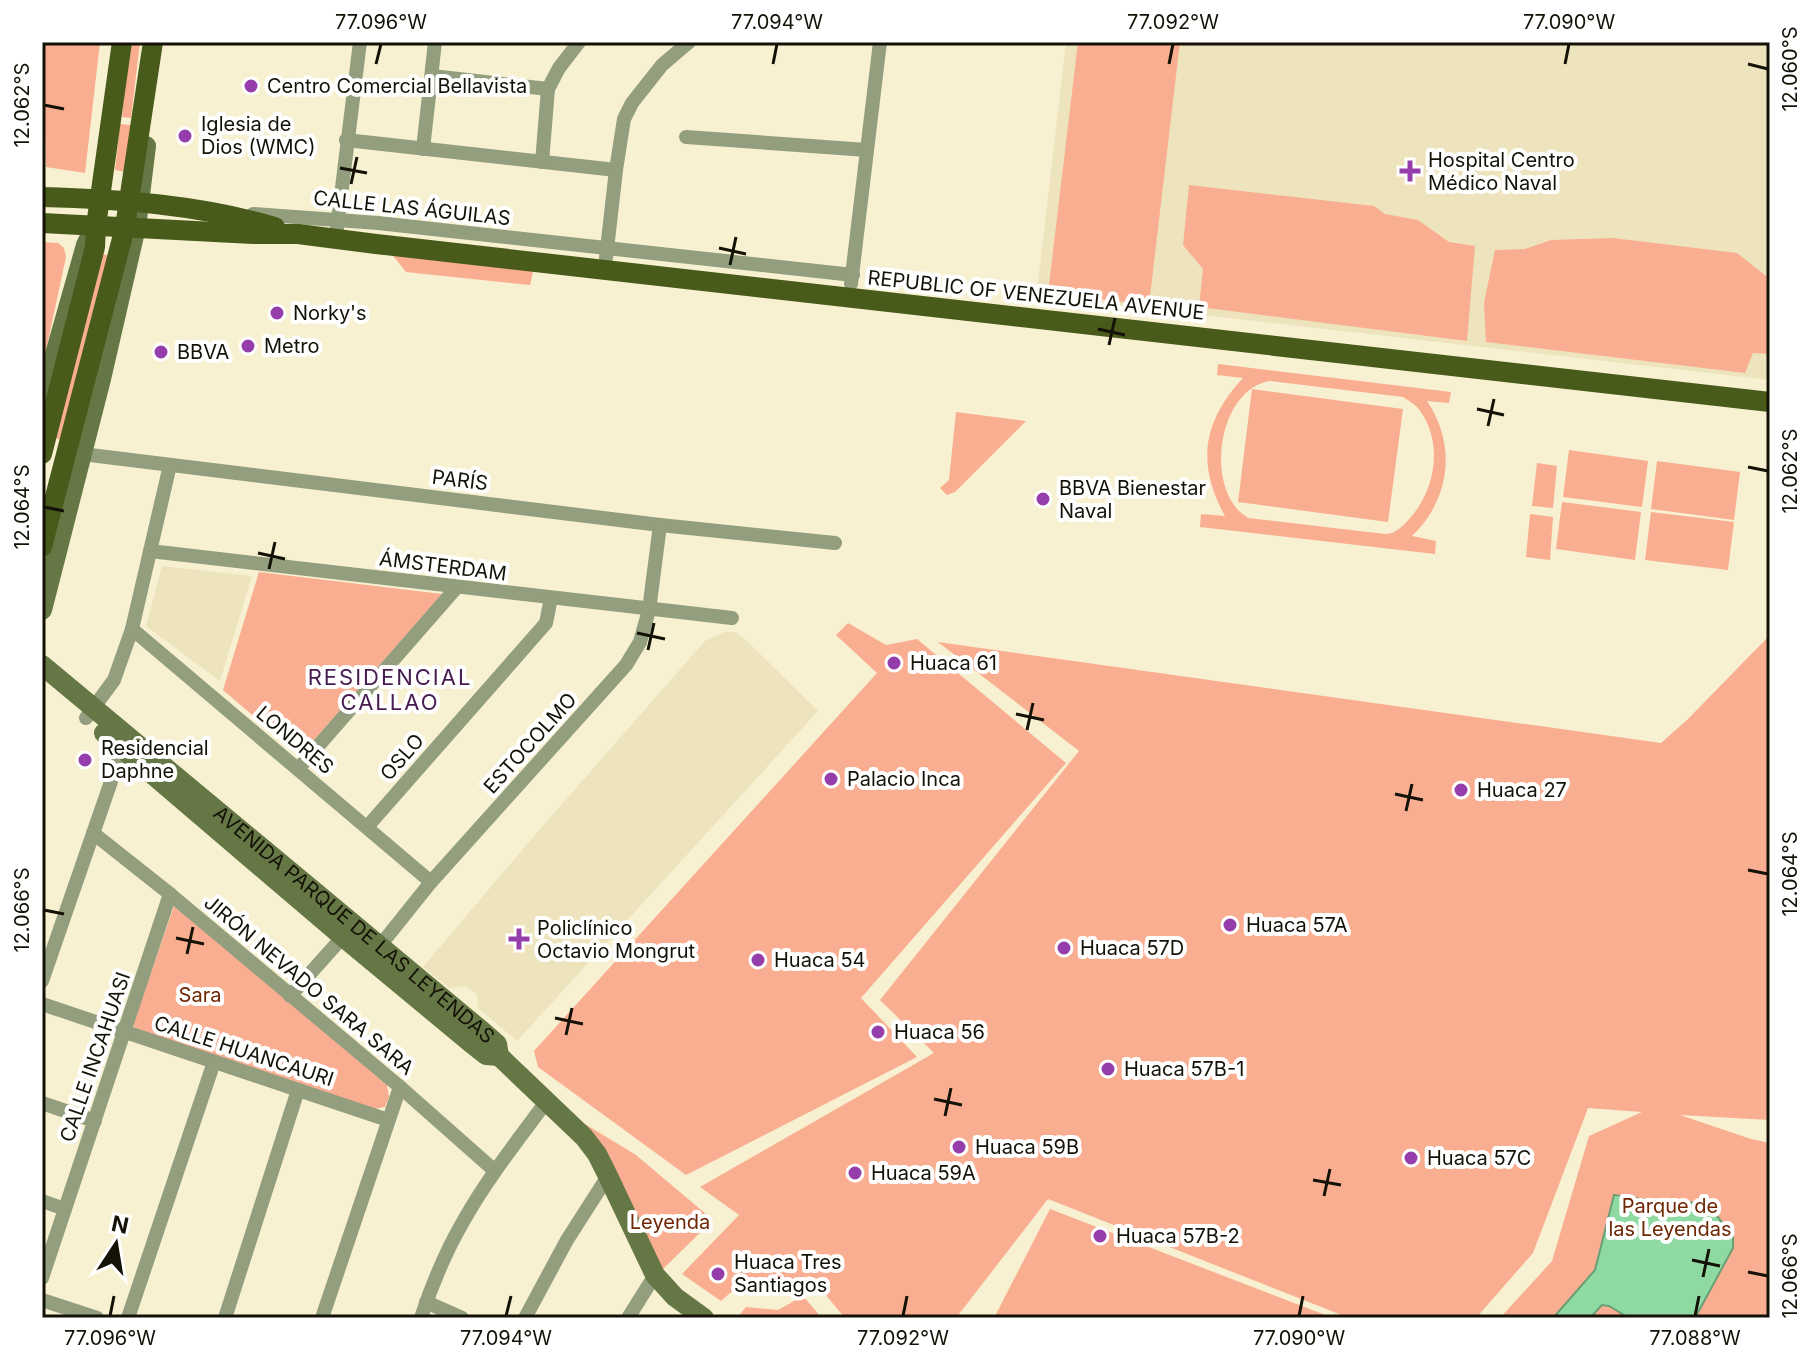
<svg xmlns="http://www.w3.org/2000/svg" width="1812" height="1360" font-family="Inter,sans-serif">
<rect width="100%" height="100%" fill="#f7f0d1"/>
<g fill="#ede4bd">
<path d="M1066,42H1770V380L1158,310L1036,300Z"/>
<path d="M162,566L252,576L220,681L146,626Z"/>
<path d="M724,632H736L747,641L818,711L517,1041L478,1008L477,994L466,986L449,988L423,967L534,836L705,641Z"/>
</g>
<g fill="#faae91" fill-rule="evenodd">
<path d="M42,42H100L85,173L46,167L45,130H42Z"/>
<path d="M129,42H140L131,118L122,117Z"/>
<path d="M1078,42H1180L1149,305L1048,293Z"/>
<path d="M120,124L131,125L125,172L115,170Z"/>
<path d="M1189,185L1374,206L1385,214L1418,220L1449,242L1475,246L1467,341L1199,307L1203,269L1183,245Z"/>
<path d="M1613,238L1737,253L1770,279V354L1753,353L1745,373L1486,342L1484,303L1495,250L1525,249L1551,240Z"/>
<path d="M42,242L58,243L64,248L66,257L42,369Z"/>
<path d="M390,252L534,268L530,285L406,272Z"/>
<path d="M98,253L111,256L64,441L52,437Z"/>
<path d="M1218,364L1451,392L1449,403L1427,401C1457,445 1450,500 1412,536L1436,541L1435,554L1200,527L1201,514L1225,516C1196,464 1203,421 1243,378L1217,375ZM1269,381L1403,397C1408,400 1414,404 1418,408C1444,441 1436,489 1410,518C1403,526 1396,534 1385,534L1248,518C1243,514 1237,510 1234,505C1208,470 1222,390 1269,381Z"/>
<path d="M1252,389L1403,409L1388,522L1238,502Z"/>
<path d="M956,412L1026,421L955,492L947,495L940,488L949,480Z"/>
<path d="M1569,450L1648,461L1642,507L1563,497Z"/>
<path d="M1657,461L1740,472L1734,520L1651,509Z"/>
<path d="M1537,463L1557,466L1553,508L1532,506Z"/>
<path d="M1562,502L1641,512L1635,560L1556,549Z"/>
<path d="M1651,512L1734,522L1728,570L1645,560Z"/>
<path d="M1530,514L1553,517L1550,560L1526,557Z"/>
<path d="M259,572L442,594L300,756L223,690Z"/>
<path d="M848,623L886,645L917,639L1066,763L861,998L917,1057L686,1175L538,1067L534,1051L877,673L836,635Z"/>
<path d="M1770,635V1120L1680,1115L1751,1139L1770,1143V1318H1500L1552,1261L1589,1136L1642,1112L1588,1108L1533,1253L1476,1318H1349L1048,1199L956,1318H845L810,1276L773,1284L738,1286L721,1301L682,1274L739,1215L700,1187L934,1053L880,1000L1079,751L938,642L1661,743L1687,720Z"/>
<path d="M175,903L387,1085L389,1097L385,1107L374,1109L136,1031L133,1025Z"/>
<path d="M585,1124L636,1155L713,1220L663,1269L622,1189Z"/>
<path d="M1050,1209L1333,1318H994Z"/>
<path d="M803,1296L822,1318H737L746,1307L778,1310Z"/>
</g>
<path fill="#8fdaa3" stroke="#6a9e74" stroke-width="2" d="M1614,1195L1648,1200L1659,1205L1677,1208L1686,1203L1696,1202L1703,1204L1716,1215L1733,1235V1248L1695,1318H1629L1609,1306L1602,1305L1590,1318H1553L1595,1270Z"/>
<g fill="none" stroke-linecap="round" stroke-linejoin="round">
<g stroke="#929e7e" stroke-width="14">
<path d="M432,76L548,89"/>
<path d="M686,137L867,150"/>
<path d="M346,140L616,170"/>
<path d="M423,149L435,42"/>
<path d="M542,162L548,89L559,68L579,42"/>
<path d="M253,214L378,223L853,275"/>
<path d="M337,228L360,42"/>
<path d="M606,258L616,170L624,119L632,103L662,65L689,42"/>
<path d="M851,284L880,42"/>
<path d="M82,454L660,525L835,543"/>
<path d="M150,551L732,618"/>
<path d="M132,629L431,882"/>
<path d="M86,718L114,680L132,629L170,465"/>
<path d="M298,769L457,587"/>
<path d="M367,827L546,623L551,598"/>
<path d="M93,833L170,894L400,1087L495,1171"/>
<path d="M375,952L431,882L626,665L640,642L649,610L660,525"/>
<path d="M42,981L124,744"/>
<path d="M290,996L348,931"/>
<path d="M42,1004L388,1120"/>
<path d="M42,1103L95,1121"/>
<path d="M42,1201L65,1209"/>
<path d="M42,1278L170,894"/>
<path d="M42,1300L97,1318"/>
<path d="M426,1302L462,1318"/>
<path d="M128,1318L214,1062"/>
<path d="M225,1318L298,1090"/>
<path d="M322,1318L400,1087"/>
<path d="M421,1318C432,1284 446,1251 464,1220C487,1179 518,1140 546,1102"/>
<path d="M525,1318L567,1240L608,1176"/>
<path d="M628,1318L655,1275"/>
</g>
<g stroke="#667746" stroke-width="20">
<path d="M42,400L86,245L94,229"/>
<path d="M42,610L101,379L136,227L146,146"/>
<path id="s1" d="M42,665L482,1031L497,1044L499,1056"/>
<path d="M104,733L343,937L471,1043L486,1055L499,1056"/>
<path d="M499,1056L584,1137L597,1154L608,1176L655,1275L675,1297L704,1318"/>
</g>
<g stroke="#485b1a" stroke-width="20">
<path d="M42,197C120,199 200,205 275,227"/>
<path d="M42,223L253,234H298L376,244L1770,402"/>
<path d="M42,454L95,247L96,226L122,42"/>
<path d="M42,547L125,227L153,42"/>
</g>
</g>
<path fill="none" stroke="#141207" stroke-width="3" d="M376,64L381,44M773,64L777,44M1169,64L1173,44M1565,64L1569,44M1748,64L1768,69M44,105L64,109M340,168L367,173M351,184L357,157M719,248L746,254M730,265L736,237M1098,329L1125,335M1109,345L1115,318M1477,409L1504,415M1488,426L1494,399M1748,467L1768,471M44,507L64,511M258,553L285,559M269,569L275,542M637,633L665,639M648,650L654,623M1016,714L1044,720M1027,730L1033,703M1395,794L1423,800M1406,811L1412,784M1748,870L1768,874M44,910L64,914M176,938L204,944M187,954L193,927M555,1018L583,1024M566,1035L572,1008M934,1099L962,1105M945,1116L951,1088M1313,1180L1341,1185M1324,1196L1330,1169M1692,1260L1720,1266M1748,1272L1768,1276M1703,1277L1709,1249M110,1316L114,1296M506,1316L511,1296M903,1316L907,1296M1299,1316L1303,1296M1695,1316L1699,1296"/>
<g fill="#953eab" stroke="#fff" stroke-width="3">
<circle cx="251" cy="86" r="8"/>
<circle cx="185" cy="136" r="8"/>
<path d="M1406 159h8v8h8v8h-8v8h-8v-8h-8v-8h8z"/>
<circle cx="277" cy="313" r="8"/>
<circle cx="248" cy="346" r="8"/>
<circle cx="161" cy="352" r="8"/>
<circle cx="1043" cy="499" r="8"/>
<circle cx="894" cy="663" r="8"/>
<circle cx="85" cy="760" r="8"/>
<circle cx="831" cy="779" r="8"/>
<circle cx="1461" cy="790" r="8"/>
<circle cx="1230" cy="925" r="8"/>
<path d="M515 927h8v8h8v8h-8v8h-8v-8h-8v-8h8z"/>
<circle cx="1064" cy="948" r="8"/>
<circle cx="758" cy="960" r="8"/>
<circle cx="878" cy="1032" r="8"/>
<circle cx="1108" cy="1069" r="8"/>
<circle cx="959" cy="1147" r="8"/>
<circle cx="1411" cy="1158" r="8"/>
<circle cx="855" cy="1173" r="8"/>
<circle cx="1100" cy="1236" r="8"/>
<circle cx="718" cy="1274" r="8"/>
</g>
<g text-anchor="middle" dominant-baseline="central" stroke-width="8" stroke-linejoin="round" paint-order="stroke">
<g font-size="20" fill="#141207" stroke="#fff" text-anchor="start">
<text x="267" y="86">Centro Comercial Bellavista</text>
<text x="201" y="124">Iglesia de<tspan x="201" dy="23">Dios (WMC)</tspan></text>
<text x="1428" y="160">Hospital Centro<tspan x="1428" dy="23">Médico Naval</tspan></text>
<text x="293" y="313">Norky's</text>
<text x="264" y="346">Metro</text>
<text x="177" y="352">BBVA</text>
<text x="1059" y="488">BBVA Bienestar<tspan x="1059" dy="23">Naval</tspan></text>
<text x="910" y="663">Huaca 61</text>
<text x="101" y="748">Residencial<tspan x="101" dy="23">Daphne</tspan></text>
<text x="847" y="779">Palacio Inca</text>
<text x="1477" y="790">Huaca 27</text>
<text x="1246" y="925">Huaca 57A</text>
<text x="537" y="928">Policlínico<tspan x="537" dy="23">Octavio Mongrut</tspan></text>
<text x="1080" y="948">Huaca 57D</text>
<text x="774" y="960">Huaca 54</text>
<text x="894" y="1032">Huaca 56</text>
<text x="1124" y="1069">Huaca 57B-1</text>
<text x="975" y="1147">Huaca 59B</text>
<text x="1427" y="1158">Huaca 57C</text>
<text x="871" y="1173">Huaca 59A</text>
<text x="1116" y="1236">Huaca 57B-2</text>
<text x="734" y="1262">Huaca Tres<tspan x="734" dy="23">Santiagos</tspan></text>
</g>
<g font-size="20" fill="#141207" stroke="#fff">
<text transform="translate(412 208) rotate(6)">CALLE LAS ÁGUILAS</text>
<text transform="translate(1036 295) rotate(6)">REPUBLIC OF VENEZUELA AVENUE</text>
<text transform="translate(460 480) rotate(7)">PARÍS</text>
<text transform="translate(443 566) rotate(7)">ÁMSTERDAM</text>
<text transform="translate(295 740) rotate(40)">LONDRES</text>
<text transform="translate(530 743) rotate(-48)">ESTOCOLMO</text>
<text transform="translate(402 757) rotate(-49)">OSLO</text>
<text stroke="none"><textPath href="#s1" startOffset="406">AVENIDA PARQUE DE LAS LEYENDAS</textPath></text>
<text transform="translate(309 985) rotate(40)">JIRÓN NEVADO SARA SARA</text>
<text transform="translate(244 1051) rotate(18)">CALLE HUANCAURI</text>
<text transform="translate(95 1057) rotate(-71)">CALLE INCAHUASI</text>
</g>
<g font-size="20" fill="#6e2603" stroke="#fff">
<text x="200" y="995">Sara</text>
<text x="1670" y="1206">Parque de<tspan x="1670" dy="23">las Leyendas</tspan></text>
<text x="670" y="1222">Leyenda</text>
</g>
<g font-size="22" letter-spacing="2" fill="#461c51" stroke="#fff">
<text x="390" y="677">RESIDENCIAL<tspan x="390" dy="25">CALLAO</tspan></text>
</g>
</g>
<rect width="1812" height="1360" fill="none" stroke="#ffffff" stroke-width="88"/>
<g transform="translate(116 1244) rotate(12)" stroke="#ffffff" stroke-width="6" paint-order="stroke">
<path d="M0-6L14 30L0 20L-14 30Z" fill="#141207"/>
<text y="-12" font-size="22" font-weight="bold" text-anchor="middle" fill="#141207">N</text>
</g>
<rect x="44" y="44" width="1724" height="1272" fill="none" stroke="#141207" stroke-width="3"/>
<g font-size="20" text-anchor="middle" fill="#141207">
<text x="381" y="29">77.096°W</text>
<text x="777" y="29">77.094°W</text>
<text x="1173" y="29">77.092°W</text>
<text x="1569" y="29">77.090°W</text>
<text transform="translate(1790 69) rotate(-90)" y="7">12.060°S</text>
<text transform="translate(22 105) rotate(-90)" y="7">12.062°S</text>
<text transform="translate(1790 471) rotate(-90)" y="7">12.062°S</text>
<text transform="translate(22 507) rotate(-90)" y="7">12.064°S</text>
<text transform="translate(1790 874) rotate(-90)" y="7">12.064°S</text>
<text transform="translate(22 910) rotate(-90)" y="7">12.066°S</text>
<text transform="translate(1790 1276) rotate(-90)" y="7">12.066°S</text>
<text x="110" y="1345">77.096°W</text>
<text x="506" y="1345">77.094°W</text>
<text x="903" y="1345">77.092°W</text>
<text x="1299" y="1345">77.090°W</text>
<text x="1695" y="1345">77.088°W</text>
</g>
</svg>
